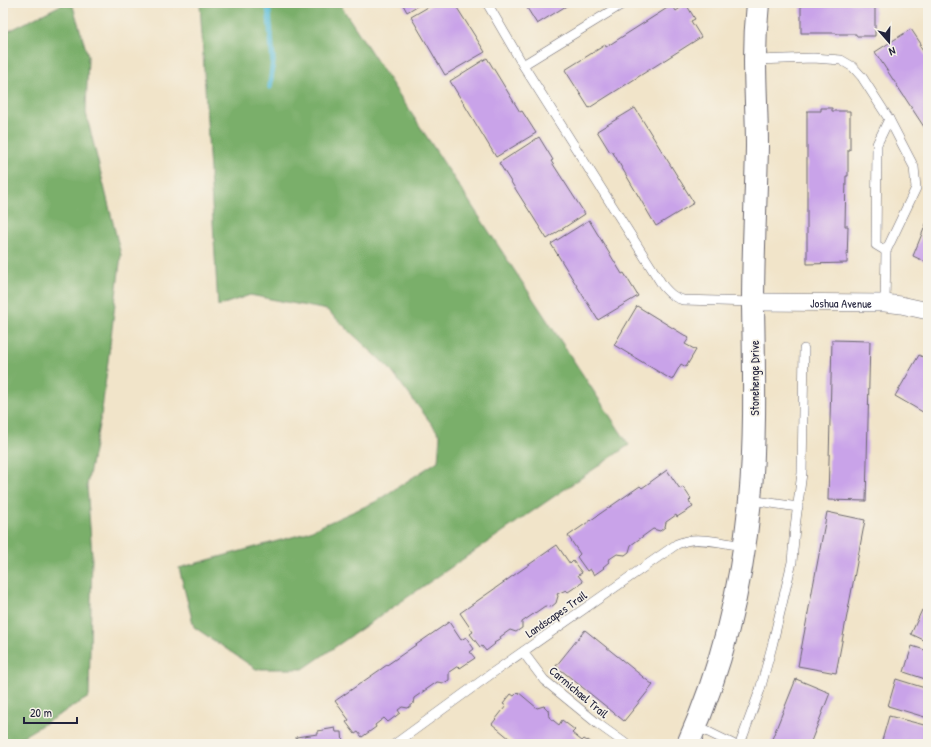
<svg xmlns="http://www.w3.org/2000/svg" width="931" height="747" font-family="'Patrick Hand',sans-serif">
<rect width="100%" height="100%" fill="#f7f3e8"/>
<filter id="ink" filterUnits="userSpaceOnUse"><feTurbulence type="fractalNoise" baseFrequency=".025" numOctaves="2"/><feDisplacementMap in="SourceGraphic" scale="8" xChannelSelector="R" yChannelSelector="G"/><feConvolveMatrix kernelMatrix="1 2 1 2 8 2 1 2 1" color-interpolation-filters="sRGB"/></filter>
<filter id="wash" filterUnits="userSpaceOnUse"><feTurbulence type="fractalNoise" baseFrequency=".012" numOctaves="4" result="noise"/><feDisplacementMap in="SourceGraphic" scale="16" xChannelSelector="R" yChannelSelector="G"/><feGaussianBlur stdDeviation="0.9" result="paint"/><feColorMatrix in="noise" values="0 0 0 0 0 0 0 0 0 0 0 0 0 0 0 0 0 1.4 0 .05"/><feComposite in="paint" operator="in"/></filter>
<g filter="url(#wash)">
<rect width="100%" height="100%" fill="#f1e4c9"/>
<g fill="#7aaf6b" stroke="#4e6853">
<path d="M65,3H72L88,56L86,113L121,255L102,410L87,485L92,555L89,697L10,744H3V34Z"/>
<path d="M200,3H339L629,445L303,669H256L194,627L179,568L303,534L375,502L438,461L440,435L389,368L327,310L250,295L218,306Z"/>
</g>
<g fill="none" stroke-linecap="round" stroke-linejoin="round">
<path stroke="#5abcd8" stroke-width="5.5" d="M268,3L273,61L270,87"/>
</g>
<g id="blocks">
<g fill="#c9a3e9">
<path d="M402,3H422L407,12Z"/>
<path d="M435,3H454L485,52L445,75L411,17Z"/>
<path d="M524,3H571L537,24Z"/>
<path d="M801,3H875V36H856V34H836V33H801Z"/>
<path d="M686,4L695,19L691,21L701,37L589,108L565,70L605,45L606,47L672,5L676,11Z"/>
<path d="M911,29L921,44L919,45L928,59V133L875,52Z"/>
<path d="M487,58L520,112L522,111L536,133L496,157L450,81Z"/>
<path d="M635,108L694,203L656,226L612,151L610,152L597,131Z"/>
<path d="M821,108H832V111H850V150H848V176H846L845,226H848L847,263L807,264V111H821Z"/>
<path d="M539,137L553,160L551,161L585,214L547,239L499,163Z"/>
<path d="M928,219V263L913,256Z"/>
<path d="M589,220L622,274L624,273L638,296L598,320L551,244Z"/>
<path d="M637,306L689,338L685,344L696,350L686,367L681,364L672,380L614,345Z"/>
<path d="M832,340L870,341L866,501L828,500Z"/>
<path d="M919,355L928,360V415L895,396Z"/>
<path d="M667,470L680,489L683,487L691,499L689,501L693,507L677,517L676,515L666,522L665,527L660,531L653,529L631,545L629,552L625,555L617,554L608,560L609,562L603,567L604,568L594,575L590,569L587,571L577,557L580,554L568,536L640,486L642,488Z"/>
<path d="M827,512L865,520L836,673L798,666Z"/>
<path d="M557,545L570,564L573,561L582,573L578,575L583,582L568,592L566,590L557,594L558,596L556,603L551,607L545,606L522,622V628L516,632L510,630L500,637L501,639L494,643L495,644L486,651L482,646L480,647L470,634L473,632L460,613Z"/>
<path d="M922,610L928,612V642L911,634Z"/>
<path d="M449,622L461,640L466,637L474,649L470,652L475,658L460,668L458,666L449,672V680L444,683L437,682L414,698L413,704L408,708L402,707L398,710L400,713L388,722L384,718L375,725L376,727L362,737L358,732L355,734L346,722L349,720L335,701Z"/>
<path d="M585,630L653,685L624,721L556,666Z"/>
<path d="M912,646L928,651V680L904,672Z"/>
<path d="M796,679L830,693L810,744H770Z"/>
<path d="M896,679L928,689V718L888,706Z"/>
<path d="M518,692L537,708L544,706L548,710L549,717L559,725L562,720L575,730L572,733L582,741L584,739L587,741L588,740L593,744H516L492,724L506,706L503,704L511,694L514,696Z"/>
<path d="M889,716L928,726V740L927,744H881Z"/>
<path d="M335,728L336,732H342L343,744H297L296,737L318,734V731Z"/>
</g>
</g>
</g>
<g filter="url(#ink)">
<use href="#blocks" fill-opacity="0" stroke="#6a666d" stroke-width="1"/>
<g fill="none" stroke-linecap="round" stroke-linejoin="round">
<g stroke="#6a666d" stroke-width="10">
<g id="lane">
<path d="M487,3L523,65L663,286C669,293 674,298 683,300L753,302"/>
<path d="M755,60L813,58L841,60L853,67L862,77L889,119L914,167L916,188L886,251L885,303"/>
<path d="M523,65L624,3"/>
<path d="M886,251L876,245L877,144L889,119"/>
<path d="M750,500L798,507"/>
<path d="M523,652L544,680L598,724L626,744"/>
<path d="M696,726L733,744"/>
<path d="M395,744L491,674L677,544C680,543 683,542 686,541C702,537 728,544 744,546"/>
<path d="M740,744L760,690L772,646L792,562L795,527L802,473L804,349"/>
</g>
</g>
<g stroke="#6a666d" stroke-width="18">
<g id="street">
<path id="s1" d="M753,302L885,303L901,305L928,311"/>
</g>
</g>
<g stroke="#6a666d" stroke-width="24">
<path id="secondary" d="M688,744C722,668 742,584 750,500C756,435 754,370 753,304C753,252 756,199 757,146C757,117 755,88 755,59C755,41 756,22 758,3"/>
</g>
<use href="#lane" stroke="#fff" stroke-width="9"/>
<use href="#street" stroke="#fff" stroke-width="17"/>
<use href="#secondary" stroke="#fff" stroke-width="22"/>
</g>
</g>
<g text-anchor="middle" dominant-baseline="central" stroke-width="3.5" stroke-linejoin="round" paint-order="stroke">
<g font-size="12" fill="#22223b" stroke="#f7f3e8">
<text stroke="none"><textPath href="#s1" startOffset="88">Joshua Avenue</textPath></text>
<text transform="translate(754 378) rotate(-90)">Stonehenge Drive</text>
<text transform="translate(556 614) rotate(-35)">Landscapes Trail</text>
<text transform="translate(579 692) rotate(40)">Carmichael Trail</text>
</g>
</g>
<rect width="931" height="747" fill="none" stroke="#f7f3e8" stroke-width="16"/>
<g transform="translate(889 42) rotate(160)" stroke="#f7f3e8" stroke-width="3" paint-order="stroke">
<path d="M0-3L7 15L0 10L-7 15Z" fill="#22223b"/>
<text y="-6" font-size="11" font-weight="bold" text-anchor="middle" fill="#22223b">N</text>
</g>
<path d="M24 717v6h53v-6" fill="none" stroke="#22223b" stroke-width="2"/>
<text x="30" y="717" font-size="12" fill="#22223b" stroke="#f7f3e8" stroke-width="3" paint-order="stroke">20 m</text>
</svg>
